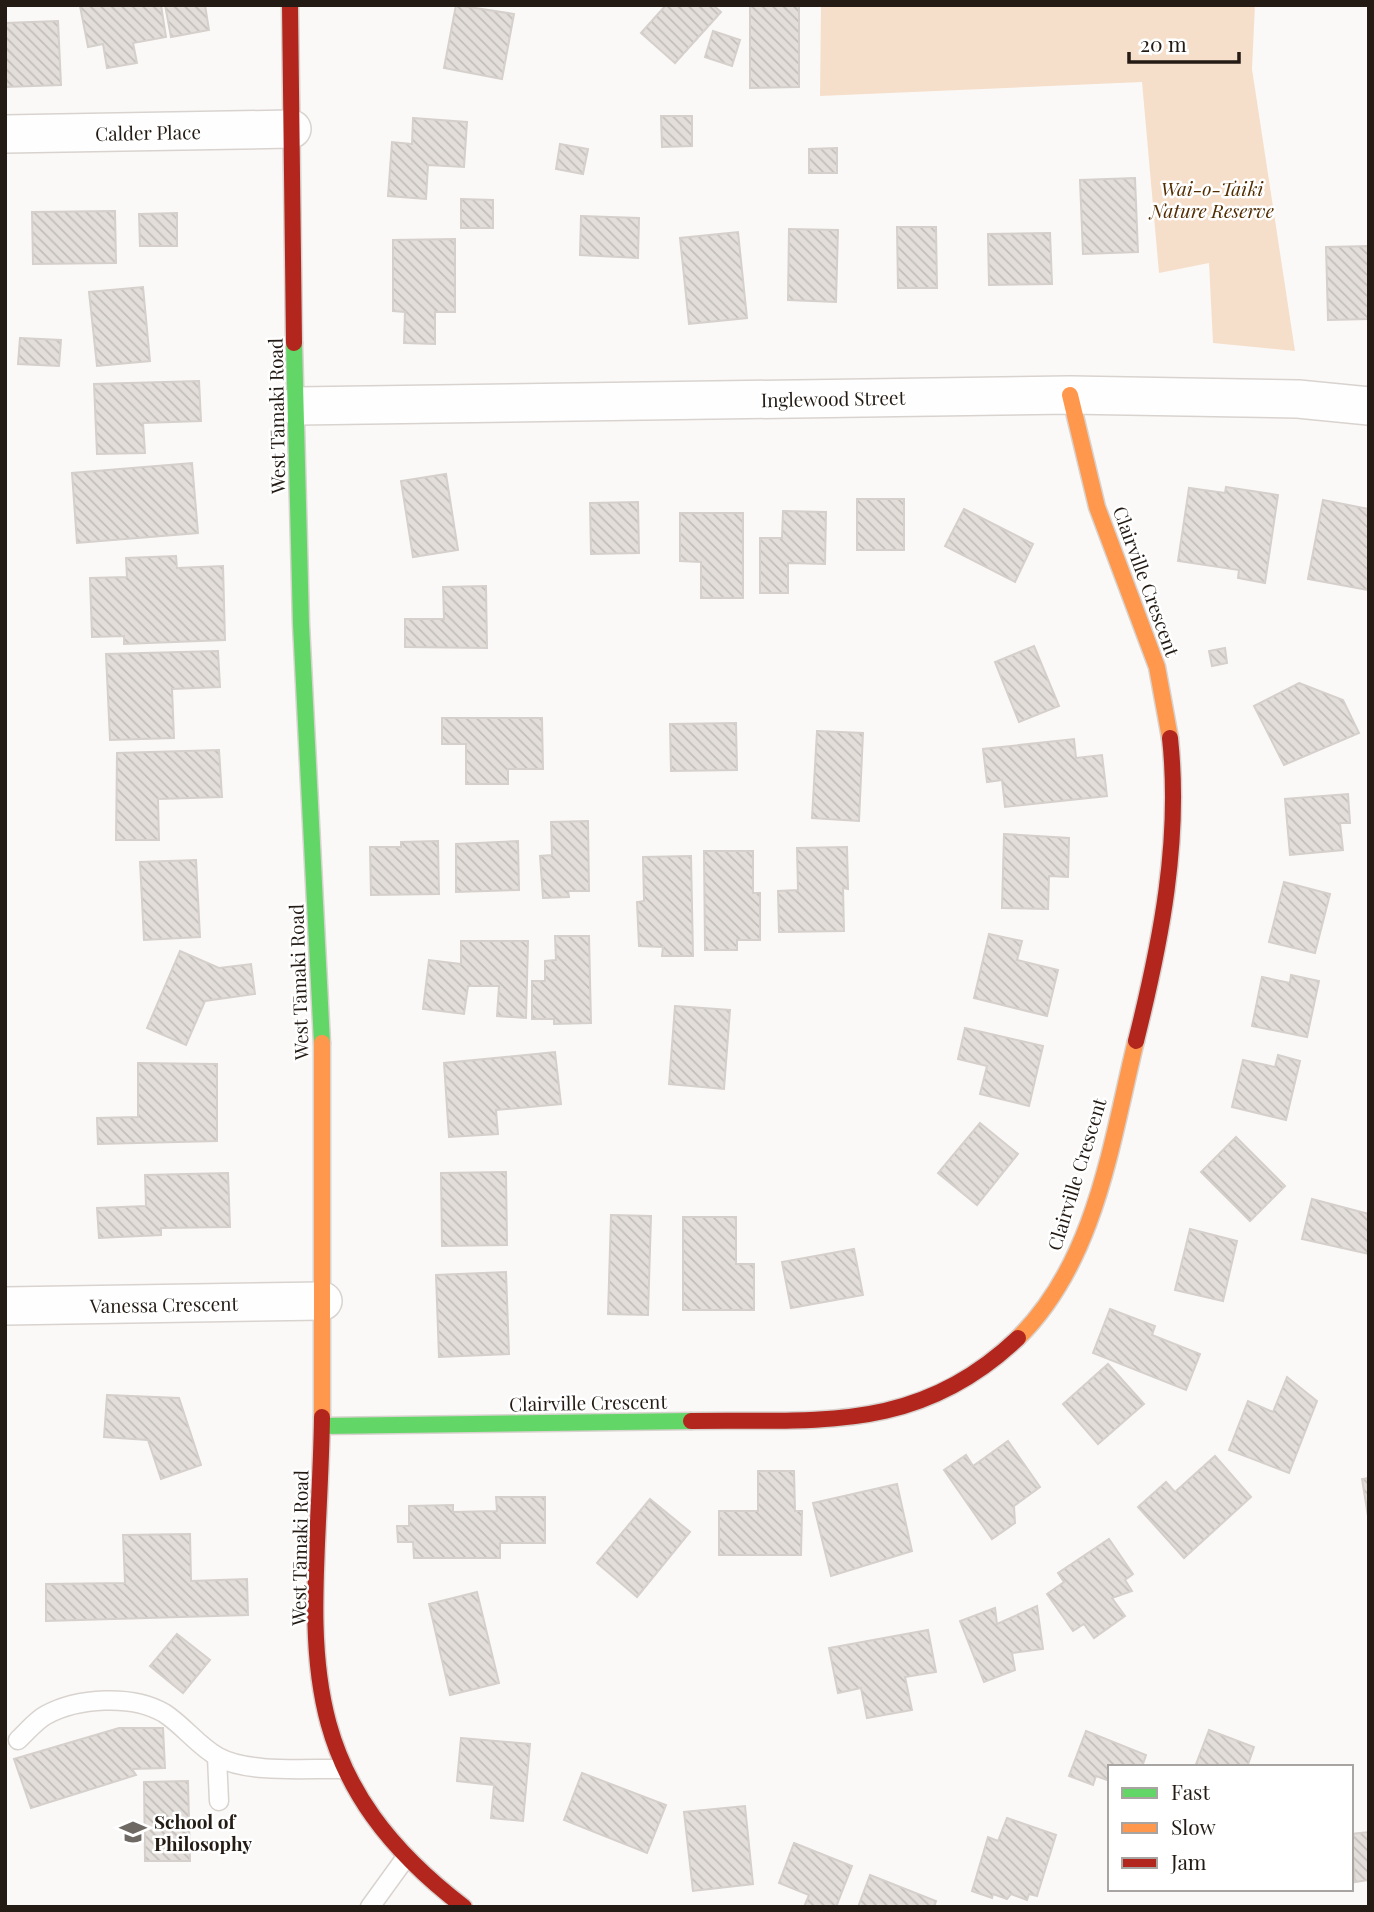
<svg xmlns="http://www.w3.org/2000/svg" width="1374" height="1912" font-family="'Playfair Display',serif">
<defs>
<pattern id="building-back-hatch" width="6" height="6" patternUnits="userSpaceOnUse" patternTransform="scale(1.75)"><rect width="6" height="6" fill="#e3ded9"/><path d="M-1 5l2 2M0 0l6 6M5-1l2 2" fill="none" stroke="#c2beb9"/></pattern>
</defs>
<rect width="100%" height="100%" fill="#fbf9f7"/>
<path fill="#f6dfca" d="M821,5H1255L1252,69L1295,351L1213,343L1209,263L1159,273L1142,82L820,96Z"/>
<g fill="url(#building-back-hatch)" stroke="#d5d0cc" stroke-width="2">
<path d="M161,5L166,37L133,43L137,63L107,68L103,44L88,47L80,6Z"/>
<path d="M165,5H205L209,30L171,37Z"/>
<path d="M456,5L514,14L502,79L444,68Z"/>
<path d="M666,5H713L721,12L675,63L641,33Z"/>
<path d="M750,5H799V87L750,88Z"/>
<path d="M58,21L61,85L5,87V23Z"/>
<path d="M713,31L740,40L732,66L705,57Z"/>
<path d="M661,116H692V146L662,147Z"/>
<path d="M413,118L467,122L464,167L428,165L426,199L388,196L392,142L412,144Z"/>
<path d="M560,144L588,149L583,174L556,169Z"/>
<path d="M837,148V173H809V149Z"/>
<path d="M1135,178L1138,252L1083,254L1080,180Z"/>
<path d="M461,199L493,200V228H461Z"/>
<path d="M115,211L116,263L33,264L32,212Z"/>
<path d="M177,213V246H140L139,214Z"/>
<path d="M581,216L639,218L638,258L580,255Z"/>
<path d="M897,227H936L937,288H898Z"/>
<path d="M789,229L838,230L836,302L788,300Z"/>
<path d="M738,232L747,318L689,324L680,238Z"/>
<path d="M1050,233L1052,284L989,285L988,234Z"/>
<path d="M455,239V312H435V344L404,343L405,312L393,311V240Z"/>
<path d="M1369,246V319L1328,320L1326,247Z"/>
<path d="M143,287L150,361L97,366L89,292Z"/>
<path d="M20,338L61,340L59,366L18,364Z"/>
<path d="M199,381L201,421L143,423L145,453L97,454L94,384Z"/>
<path d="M192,463L198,533L77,543L72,473Z"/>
<path d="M446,474L458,550L413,557L401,481Z"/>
<path d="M1226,487L1278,495L1265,583L1238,578L1239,570L1178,561L1189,488L1225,493Z"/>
<rect x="857" y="499" width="47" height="51"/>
<path d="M1323,500L1369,509L1368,590L1308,579Z"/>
<path d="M638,502L639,553L591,554L590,503Z"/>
<path d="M964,509L1033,544L1015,582L945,546Z"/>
<path d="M783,511L826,512L825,564L788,563V593H760V538H782Z"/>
<path d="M680,513H743V598H701V562L680,561Z"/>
<path d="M176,556L177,568L223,566L225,640L124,644V636L92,637L90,578L127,577L126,558Z"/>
<path d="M486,586L487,648L405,647V619H444L443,587Z"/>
<path d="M1034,646L1059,706L1019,722L995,662Z"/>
<path d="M1225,648L1227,663L1212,666L1209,651Z"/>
<path d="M218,651L220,687L172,689L174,738L110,740L106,654Z"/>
<path d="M1299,683L1343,700L1359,733L1284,765L1254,706Z"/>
<path d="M442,718H542L543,769H508V784H466V744H442Z"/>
<path d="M736,723L737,770L671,771L670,724Z"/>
<path d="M817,731L863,733L859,821L812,818Z"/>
<path d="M1074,739L1076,758L1102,755L1107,796L1005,807L1002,780L987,782L983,749Z"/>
<path d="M219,750L222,797L158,799L159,840H116L117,753Z"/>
<path d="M1348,794L1350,823H1340L1343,850L1290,855L1285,799Z"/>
<path d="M588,821L589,891H568L569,897L543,898L540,856L552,855L551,822Z"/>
<path d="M1004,834L1069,838L1068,877L1049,876L1048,909L1002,908Z"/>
<path d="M438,841L439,894L371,895L370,847H401V842Z"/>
<path d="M518,841L519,890L456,892V844Z"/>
<path d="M847,847L848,889L843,888L844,931L779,932L778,891L798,890L797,848Z"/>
<path d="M704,851H753V893H760V940H737V950H705Z"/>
<path d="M691,856L693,956H662L663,947L639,946L637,902L644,901L643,857Z"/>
<path d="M196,860L200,937L144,940L140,862Z"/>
<path d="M1284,882L1330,894L1315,953L1269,942Z"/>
<path d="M989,934L1022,941L1017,960L1058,970L1047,1016L974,998Z"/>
<path d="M555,936H589L591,1023L554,1024V1019H532V981H545V961L556,960Z"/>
<path d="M461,941H528L526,1018L497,1016L499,986H468L464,1014L423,1009L429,960L461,964Z"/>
<path d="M180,951L219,968L251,964L255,994L205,1001L186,1045L147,1028Z"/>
<path d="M1291,975L1319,981L1307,1037L1252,1026L1262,977L1290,983Z"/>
<path d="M675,1006L730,1010L724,1089L669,1084Z"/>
<path d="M965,1028L1043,1046L1029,1106L980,1094L987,1066L958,1059Z"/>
<path d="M555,1052L561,1104L496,1110L498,1134L449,1137L444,1063Z"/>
<path d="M1278,1055L1300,1061L1286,1120L1232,1107L1243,1060L1275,1067Z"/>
<path d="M138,1063L217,1064V1141L98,1144L97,1118L138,1117Z"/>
<path d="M980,1123L1018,1154L977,1205L938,1173Z"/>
<path d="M1236,1137L1285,1186L1250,1221L1201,1172Z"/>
<path d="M506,1172L507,1245L442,1246L441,1173Z"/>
<path d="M228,1173L230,1227L161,1228V1235L99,1238L97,1208L146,1206L145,1175Z"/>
<path d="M1312,1199L1369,1214V1254L1302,1239Z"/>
<path d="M611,1215L651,1216L648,1315L608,1314Z"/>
<path d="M683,1217H736V1264H754V1310H683Z"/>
<path d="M1190,1229L1237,1241L1223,1301L1175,1290Z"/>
<path d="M854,1249L863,1295L791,1308L782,1262Z"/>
<path d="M506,1272L509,1354L439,1357L436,1275Z"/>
<path d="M1110,1309L1155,1326L1152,1335L1200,1354L1186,1390L1093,1353Z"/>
<path d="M1108,1364L1144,1404L1098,1444L1063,1404Z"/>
<path d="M1287,1377L1317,1401L1289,1473L1229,1450L1248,1401L1273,1412Z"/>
<path d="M107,1395L179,1398L201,1465L161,1479L148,1440L104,1437Z"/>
<path d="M1008,1441L1040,1487L1014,1506L1015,1523L992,1539L944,1470L966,1455L973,1466Z"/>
<path d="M1215,1456L1251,1497L1184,1558L1138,1507L1166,1482L1175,1492Z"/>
<path d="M758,1471H794L795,1511H802L801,1555H719V1511H758Z"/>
<path d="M1369,1478V1522L1362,1479Z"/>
<path d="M897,1484L912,1551L831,1576L813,1503Z"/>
<path d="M496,1497H545V1543H500V1558H414L413,1542H398L397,1526H409V1506L453,1505V1512L497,1511Z"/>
<path d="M650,1499L690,1532L637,1597L597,1563Z"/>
<path d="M190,1534L191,1581L247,1579L248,1615L46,1621V1584L125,1583L123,1535Z"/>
<path d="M1109,1539L1133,1574L1125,1580L1132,1591L1112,1598L1125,1616L1094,1638L1084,1624L1073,1631L1047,1594L1064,1582L1058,1573Z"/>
<path d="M477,1592L499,1683L450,1695L429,1604Z"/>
<path d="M1037,1606L1043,1649L1012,1653L1015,1670L984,1682L960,1621L995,1608L997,1624Z"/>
<path d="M928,1630L936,1672L905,1677L912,1710L867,1718L861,1688L838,1693L829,1648Z"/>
<path d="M177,1634L210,1660L183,1693L150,1666Z"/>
<path d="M119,1728H163L165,1768L132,1769L136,1775L31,1808L14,1759Z"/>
<path d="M1209,1730L1254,1747L1247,1767H1195Z"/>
<path d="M1086,1731L1146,1755L1142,1767H1110V1781L1096,1776L1093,1785L1069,1776Z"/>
<path d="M461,1738L530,1744L523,1821L491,1818L494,1785L457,1781Z"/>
<path d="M582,1773L666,1805L647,1853L564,1820Z"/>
<path d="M188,1781L190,1861H145L144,1782Z"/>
<path d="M745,1806L753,1884L693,1891L684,1812Z"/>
<path d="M1007,1818L1056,1835L1037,1896L1029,1894L1027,1900L1011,1894L1007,1899L993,1894L992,1898L972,1891L988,1837L998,1841Z"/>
<path d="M1369,1832V1880L1355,1882L1351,1834Z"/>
<path d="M794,1843L852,1866L836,1907H804L809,1895L779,1883Z"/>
<path d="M870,1875L936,1901L934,1907H858Z"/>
</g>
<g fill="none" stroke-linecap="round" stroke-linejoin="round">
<g stroke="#d8d3cf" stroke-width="21">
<g id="lane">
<path d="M18,1740C27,1732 35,1721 46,1715C77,1698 132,1694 164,1713C183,1725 198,1746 218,1757C249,1774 308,1768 344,1769"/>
<path d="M217,1757L219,1801"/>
<path d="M370,1907L404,1860"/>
</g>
</g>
<g stroke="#d8d3cf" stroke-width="40">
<g id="street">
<path d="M5,134L292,129"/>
<path d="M296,406L1070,395L1298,399L1369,406"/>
<path d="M5,1306L323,1301"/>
</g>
</g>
<g stroke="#d8d3cf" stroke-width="19">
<g id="fast">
<path d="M294,343L301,624L322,1043"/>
<path d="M323,1426L691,1421"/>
</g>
</g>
<g stroke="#d8d3cf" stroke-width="19">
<g id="slow">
<path d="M1070,395L1097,507L1157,667L1170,738"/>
<path d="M322,1043V1417"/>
<path d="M1018,1338C1096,1261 1111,1143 1136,1041"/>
</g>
</g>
<g stroke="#d8d3cf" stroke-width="19">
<g id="jam">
<path d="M290,5L294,343"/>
<path d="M1136,1041C1161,941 1181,841 1170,738"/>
<path d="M322,1417C319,1626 274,1762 464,1907"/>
<path d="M691,1421C818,1419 917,1434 1018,1338"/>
</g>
</g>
<use href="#lane" stroke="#fefefe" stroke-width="18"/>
<use href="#street" stroke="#fefefe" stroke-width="37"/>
<use href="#fast" stroke="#63d668" stroke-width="16"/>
<use href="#slow" stroke="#ff974d" stroke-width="16"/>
<use href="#jam" stroke="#b3261e" stroke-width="16"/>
</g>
<defs>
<g id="university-bare" transform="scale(2.1)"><path d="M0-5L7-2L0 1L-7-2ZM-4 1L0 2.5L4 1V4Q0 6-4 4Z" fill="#6f6963" stroke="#fff" stroke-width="2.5" paint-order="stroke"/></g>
</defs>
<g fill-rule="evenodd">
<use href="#university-bare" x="133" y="1832"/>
</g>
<g text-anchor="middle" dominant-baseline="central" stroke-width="5" stroke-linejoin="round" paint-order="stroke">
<g font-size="19" fill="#231b14" stroke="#fff">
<text transform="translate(148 132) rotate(-1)">Calder Place</text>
<text transform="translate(833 398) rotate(-1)">Inglewood Street</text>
<text transform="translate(276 416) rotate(-91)">West Tāmaki Road</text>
<text transform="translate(1147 581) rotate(70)">Clairville Crescent</text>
<text transform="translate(298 982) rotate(-92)">West Tāmaki Road</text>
<text transform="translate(1076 1174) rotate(-73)">Clairville Crescent</text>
<text transform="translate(164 1304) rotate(-1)">Vanessa Crescent</text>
<text transform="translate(588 1402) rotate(-1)">Clairville Crescent</text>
<text transform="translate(299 1548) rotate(-89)">West Tāmaki Road</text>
</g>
<g font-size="19" font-style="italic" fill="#522d00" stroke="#fff">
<text x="1212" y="188">Wai-o-Taiki<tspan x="1212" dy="22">Nature Reserve</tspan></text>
</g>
<g font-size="19" font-weight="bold" fill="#231b14" stroke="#fff" text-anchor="start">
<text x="154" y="1821">School of<tspan x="154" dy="22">Philosophy</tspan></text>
</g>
</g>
<rect width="1374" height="1912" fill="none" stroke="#231b14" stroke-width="14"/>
<rect x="1108" y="1765" width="245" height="126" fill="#ffffff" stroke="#a7a4a1" stroke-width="2"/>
<rect x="1122" y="1788" width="35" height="10" fill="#63d668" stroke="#a7a4a1" stroke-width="2"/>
<text x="1171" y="1800" font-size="21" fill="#231b14">Fast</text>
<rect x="1122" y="1823" width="35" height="10" fill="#ff974d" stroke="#a7a4a1" stroke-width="2"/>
<text x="1171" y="1835" font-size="21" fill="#231b14">Slow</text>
<rect x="1122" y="1858" width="35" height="10" fill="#b3261e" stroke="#a7a4a1" stroke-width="2"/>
<text x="1171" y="1870" font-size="21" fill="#231b14">Jam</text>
<path d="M1129 52v10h110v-10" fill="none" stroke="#231b14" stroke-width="3.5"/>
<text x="1140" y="52" font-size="21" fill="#231b14" stroke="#ffffff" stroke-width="5" paint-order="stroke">20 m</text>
</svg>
